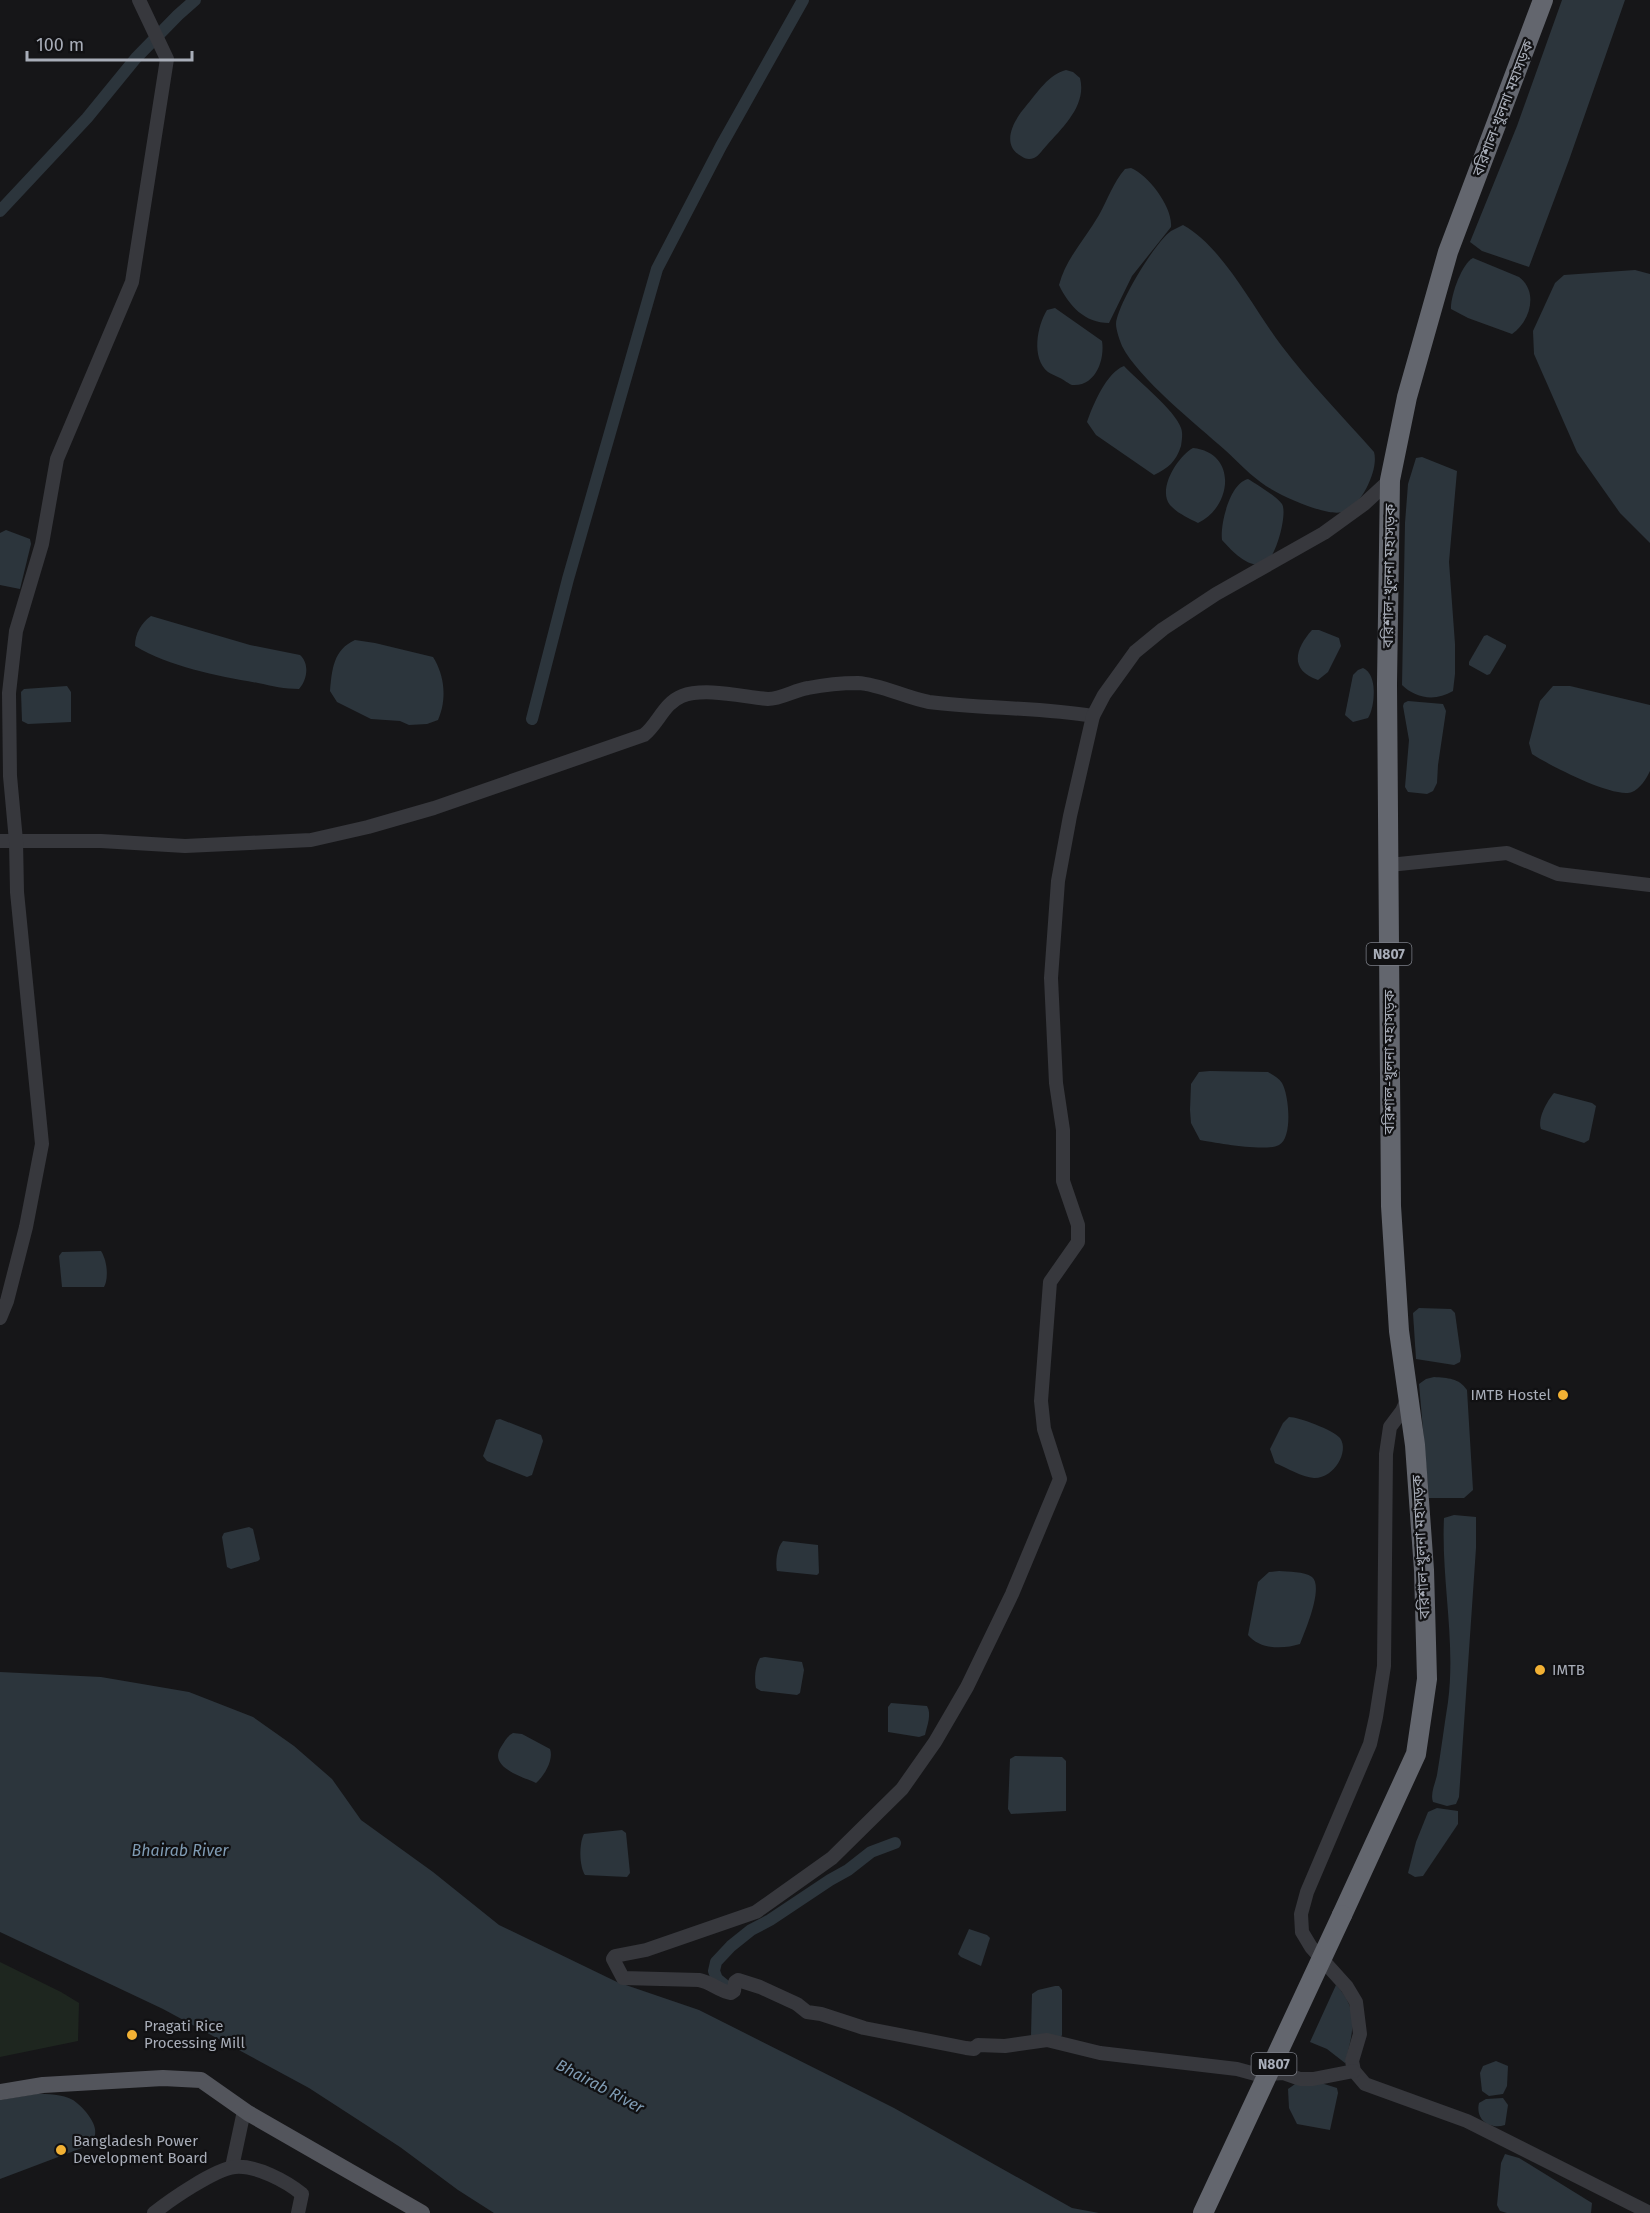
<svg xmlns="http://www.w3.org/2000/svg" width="1650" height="2213" font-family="'Fira Sans','Noto Sans Bengali',sans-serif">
<rect width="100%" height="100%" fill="#161618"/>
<path fill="#1e261f" d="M0,1962L61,1992L79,2003L78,2041L0,2057Z"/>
<g fill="#2c353c">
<path d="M1562,0H1625L1569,160L1529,267L1482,251L1470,242L1517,126Z"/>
<path d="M1066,70L1073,72L1080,78C1087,105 1063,127 1047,145C1043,149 1039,156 1034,158C1029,160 1025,159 1021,156C1000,144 1014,120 1026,106C1037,93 1049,74 1066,70Z"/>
<path d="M1131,168C1148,175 1173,207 1171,227L1132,276L1109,323C1085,323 1069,306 1059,285C1066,258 1086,238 1099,215C1108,199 1113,183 1125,169Z"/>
<path d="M1183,225C1223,247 1253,308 1281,345C1309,382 1343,417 1374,452C1379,469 1362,503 1347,511C1343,513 1334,513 1329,512C1309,508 1284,497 1266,486C1251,476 1238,462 1225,450C1197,425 1138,378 1122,346C1120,341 1116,330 1116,324C1117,305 1155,242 1171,231C1175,229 1179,227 1183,225Z"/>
<path d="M1473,258L1519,277C1539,292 1530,322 1512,334L1468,318L1451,309C1450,297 1462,263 1473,258Z"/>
<path d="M1635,270L1650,274V543L1620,513L1577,452L1534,354L1533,331L1555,283L1564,275Z"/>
<path d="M1055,308L1102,341C1105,359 1096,387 1072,385C1069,384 1064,380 1060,378C1056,376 1051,374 1048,372C1031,358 1037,326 1047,310Z"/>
<path d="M1124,366C1138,381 1175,410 1181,428C1183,433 1182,440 1181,446C1176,462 1168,468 1154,475L1096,435L1087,422C1093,405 1106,373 1124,366Z"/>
<path d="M1193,448C1238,453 1232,507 1198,523C1188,518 1177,513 1170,505C1157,489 1178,456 1193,448Z"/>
<path d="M1422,457L1457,471L1449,562L1455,644V674L1453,691C1435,702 1415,698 1402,685L1405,523L1408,484L1416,458Z"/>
<path d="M1248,479C1256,484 1276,496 1282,504C1288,514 1275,561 1264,564C1248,569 1231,550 1222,540C1220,524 1230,483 1248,479Z"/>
<path d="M6,530L30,539L31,544L20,589L0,585V533Z"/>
<path d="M151,616L250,645L300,655C310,664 307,680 299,689C285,689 272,686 258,683C218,676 170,667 135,646C135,634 141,623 151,616Z"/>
<path d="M1312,630H1319L1339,638L1341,646L1328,672L1318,680C1289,670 1295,649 1312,630Z"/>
<path d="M1487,635L1506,645V647L1490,674L1487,675L1469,665V662L1484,636Z"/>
<path d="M355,640L375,643L433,657C445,676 447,700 438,720L427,724L409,725L400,721L371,719L337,702L330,691C332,670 333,650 355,640Z"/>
<path d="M1363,668C1378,674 1375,707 1368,718L1353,722L1345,715L1353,675L1358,670Z"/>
<path d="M67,686L71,692V722L28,724L22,721L21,692L24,689Z"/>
<path d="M1553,686H1570L1650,705C1650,719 1650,760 1650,771C1647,778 1639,790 1632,792C1614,799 1549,765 1532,754L1529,743L1540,701Z"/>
<path d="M1408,701L1443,704L1446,711L1438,765L1437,783L1433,791L1427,794L1408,792L1405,787L1409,740L1403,706L1404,703Z"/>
<path d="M1210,1071L1268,1072C1273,1075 1279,1078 1282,1083C1289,1095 1293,1138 1279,1145C1266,1152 1216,1143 1200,1140L1191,1123L1190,1110L1191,1084L1199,1072Z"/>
<path d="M1554,1093L1592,1103L1596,1106L1589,1140L1584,1143L1541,1129C1537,1119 1547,1101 1554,1093Z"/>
<path d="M101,1251C107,1260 109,1278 104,1287H62L59,1256L62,1252Z"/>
<path d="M1419,1308L1451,1309L1455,1313L1461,1356L1460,1362L1454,1365L1416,1359L1413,1313Z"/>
<path d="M1434,1377C1448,1378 1459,1378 1467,1390L1473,1490L1464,1498H1429L1419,1384L1426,1379Z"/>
<path d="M1289,1417C1299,1417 1333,1430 1340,1438C1350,1452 1333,1479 1314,1478C1302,1477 1287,1468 1275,1463L1270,1449L1283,1423Z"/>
<path d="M500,1419L541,1435L543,1441L532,1475L527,1477L487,1461L483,1456L496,1420Z"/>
<path d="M1454,1515L1476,1517V1548L1459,1797L1456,1804L1447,1806L1433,1802C1430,1794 1435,1784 1437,1775C1441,1751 1444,1727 1448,1702C1456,1641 1441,1579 1444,1518Z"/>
<path d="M249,1527L253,1529L260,1559L258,1561L231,1569L227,1567L222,1537L224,1533Z"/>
<path d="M783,1541L818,1545L819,1573L817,1575L777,1571C775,1563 777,1547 783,1541Z"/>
<path d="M1279,1571C1288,1572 1304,1571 1312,1577C1324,1587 1305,1631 1300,1644C1284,1649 1260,1650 1248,1635L1258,1582L1269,1572Z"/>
<path d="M765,1657L802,1662L804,1670L800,1693L797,1695L761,1691L756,1688C754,1679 755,1666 760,1658Z"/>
<path d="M0,1672L101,1677L189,1692L253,1717L294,1746L332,1779L361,1820L433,1872L499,1925L617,1982L699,2010L894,2108L1072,2208L1099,2213H494L458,2190L400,2147L309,2088L163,2009L0,1932Z"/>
<path d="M891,1703L927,1706C932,1714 927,1726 925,1735L919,1737L888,1732V1707Z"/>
<path d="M513,1733L522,1734L550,1749C554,1760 544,1776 536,1783C521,1776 488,1767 501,1747C505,1741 507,1736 513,1733Z"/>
<path d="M1015,1756L1062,1757L1066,1761V1811L1011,1814L1008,1809L1010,1759Z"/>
<path d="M1437,1808L1458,1811V1824L1423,1876L1415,1877L1408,1873L1416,1842L1428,1812Z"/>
<path d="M622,1830L626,1833L630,1873L627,1877L585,1875C579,1866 579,1843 584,1834Z"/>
<path d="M969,1929L987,1935L990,1938L981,1966L961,1957L958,1954Z"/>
<path d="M1336,1985C1360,2010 1353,2032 1345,2063L1327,2049L1310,2042Z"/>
<path d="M1055,1986H1059L1062,1990V2035L1061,2037L1031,2036L1032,1994L1038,1990Z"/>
<path d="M1496,2061L1508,2066L1507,2086L1503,2094L1489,2096L1482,2091L1480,2073L1483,2066Z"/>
<path d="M1298,2082L1321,2083L1337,2088L1338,2093L1330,2130L1297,2124L1289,2108L1288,2089Z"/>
<path d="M36,2094C48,2094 62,2094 73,2100C82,2106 98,2123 95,2135C93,2140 86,2144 82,2148L0,2179V2100Z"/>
<path d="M1503,2098L1508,2105L1505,2125C1490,2130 1475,2120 1479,2103L1486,2099Z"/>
<path d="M1505,2154L1519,2158L1592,2203L1591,2213H1507L1500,2211L1497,2205L1501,2163Z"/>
</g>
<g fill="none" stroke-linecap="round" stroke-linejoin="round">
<g stroke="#2c353c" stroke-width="12">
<path d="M0,211L87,118L136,58L178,15L195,0"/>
<path d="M532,719L568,579L657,269L721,146L803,0"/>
<path d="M728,1988L717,1979L714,1971L716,1962L731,1946L751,1930L770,1920L830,1880L848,1870L871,1852L895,1843"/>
</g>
<g stroke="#37383d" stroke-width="14">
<path d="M0,841H101L185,846L311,840L368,827L434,808L644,735C658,724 664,703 682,696C705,687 744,697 768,699C781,699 795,690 808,688C823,685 842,683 858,683C880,684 906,698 929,702C983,709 1038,707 1093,716"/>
<path d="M1389,865L1507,853L1558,874L1650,885"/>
<path d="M0,1318L7,1301L26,1227L42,1144L17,892L16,841L10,776L9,693L16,631L42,544L57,459L132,282L167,59L139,0"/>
<path d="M1408,1398L1402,1411L1390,1427L1386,1454L1384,1666L1376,1717L1370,1744L1307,1892L1301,1914L1302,1932L1311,1947L1347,1987L1356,2002L1360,2034L1352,2061L1354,2071L1365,2084L1467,2121L1650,2213"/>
<path d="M1354,2071L1313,2079H1300L1283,2073L1259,2075L1237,2069L1100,2053L1047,2040L1005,2046L978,2045L974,2049L966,2048L864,2028L821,2014L807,2012L797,2004L760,1987L738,1980L735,1982L734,1991L731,1993C719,1991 711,1982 699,1980L623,1978L613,1959L615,1956L646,1950L756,1912L832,1858L902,1789L935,1742L967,1687L1012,1594L1060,1479L1044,1429L1041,1401L1050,1282L1078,1242V1225L1063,1181V1130L1056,1083L1051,978L1058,881L1070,816L1093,716L1104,695L1135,652L1163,629L1216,594L1324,533L1364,504L1390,480"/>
<path d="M232,2167L244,2111"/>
<path d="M154,2213C170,2200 215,2169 235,2167C256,2165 286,2181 302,2194L298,2213"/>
</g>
<path stroke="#53555c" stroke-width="16" d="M0,2092L43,2085L163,2078L201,2080L248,2113L422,2213"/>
<path stroke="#63666e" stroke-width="20" d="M1342,1915L1416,1754L1427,1679L1424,1570L1415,1445L1399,1331L1391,1206L1387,684L1390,480L1407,397L1448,252L1543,0"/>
<path stroke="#63666e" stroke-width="20" d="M1203,2213L1342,1915"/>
</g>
<g fill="#f2b134" stroke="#111113" stroke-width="2">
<circle cx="1563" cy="1395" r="6"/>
<circle cx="1540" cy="1670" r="6"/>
<circle cx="132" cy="2035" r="6"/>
<circle cx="61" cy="2150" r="6"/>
</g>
<g text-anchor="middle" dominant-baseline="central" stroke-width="4.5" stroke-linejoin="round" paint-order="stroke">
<g fill="#111113" stroke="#7b7e86" stroke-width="1.5">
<rect x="1366.5" y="943" width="45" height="22" rx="4.5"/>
<rect x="1251.5" y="2053" width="45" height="22" rx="4.5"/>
</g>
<g font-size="14" font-weight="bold" fill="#a8adb8">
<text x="1389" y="954">N807</text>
<text x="1274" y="2064">N807</text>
</g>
<g font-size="15" fill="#a8adb8" stroke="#111113">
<text transform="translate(1503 108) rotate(-69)">বরিশাল-খুলনা মহাসড়ক</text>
<text transform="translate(1389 576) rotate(-89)">বরিশাল-খুলনা মহাসড়ক</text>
<text transform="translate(1389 1062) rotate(-90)">বরিশাল-খুলনা মহাসড়ক</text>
<text transform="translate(1421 1547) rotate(-93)">বরিশাল-খুলনা মহাসড়ক</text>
</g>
<g font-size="15" fill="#a8adb8" stroke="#111113" text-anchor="start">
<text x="1551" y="1395" text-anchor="end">IMTB Hostel</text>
<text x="1552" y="1670">IMTB</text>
<text x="144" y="2026">Pragati Rice<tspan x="144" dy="17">Processing Mill</tspan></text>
<text x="73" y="2141">Bangladesh Power<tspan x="73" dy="17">Development Board</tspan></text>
</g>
<g font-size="16" font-style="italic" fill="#7f9bb3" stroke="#111113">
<text x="180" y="1850">Bhairab River</text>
<text transform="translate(600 2086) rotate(28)">Bhairab River</text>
</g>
</g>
<path d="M27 51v9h165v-9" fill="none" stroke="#a8adb8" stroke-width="3"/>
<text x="36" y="51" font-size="18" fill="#a8adb8" stroke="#111113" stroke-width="4.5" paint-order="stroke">100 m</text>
</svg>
